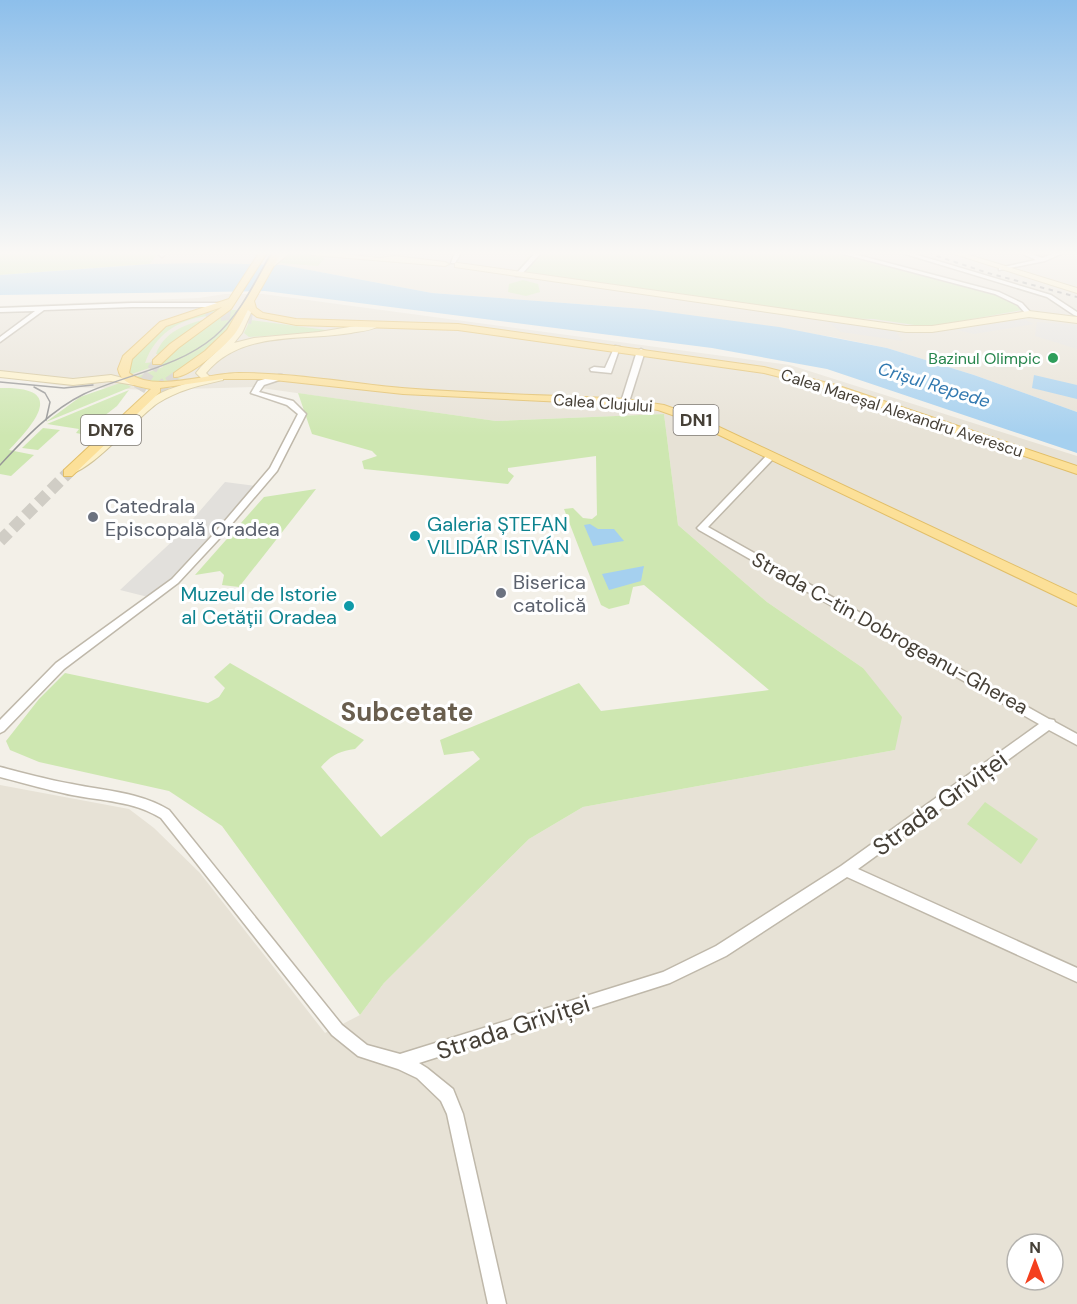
<svg xmlns="http://www.w3.org/2000/svg" width="1077" height="1304" font-family="'DM Sans',sans-serif">
<rect width="100%" height="100%" fill="#f3f0e8"/>
<g fill="#e7e2d6" fill-rule="evenodd">
<path d="M158,253H1077V412L974,375L887,348L833,337L645,309L432,293L283,265L150,264Z"/>
<path d="M225,294H263L790,365L1077,456V1304H0V785L129,809L154,828L200,873L325,1033L360,1015L384,983L529,839L583,807L895,750L863,668L767,602L678,525L664,414L496,421L254,387L149,390L71,387L0,377V306L199,298ZM1017,1244H1053V1280H1017Z"/>
</g>
<g fill="#cee7b1">
<path d="M0,253H158L150,264L0,275Z"/>
<path d="M531,253H833L965,285L1004,297L1022,310L928,327L874,319L827,318L515,273Z"/>
<path d="M289,254H313L325,258L318,266L280,263Z"/>
<path d="M523,280L538,284L540,292L526,296L508,292L509,284Z"/>
<path d="M223,307C204,325 179,337 159,354H156C164,332 185,324 207,319V316C177,320 155,335 145,363L164,361L181,345L230,310H238C226,341 199,357 173,376L181,379L154,383L133,378L163,367L161,364L129,375L126,370L129,362L166,325Z"/>
<path d="M250,320L334,331L249,337L244,333Z"/>
<path d="M123,382L131,387L46,422L80,397Z"/>
<path d="M0,388C67,386 36,422 9,450L34,455L11,476L0,474Z"/>
<path d="M129,390L117,406L81,434L76,433L79,429L47,424Z"/>
<path d="M298,393L496,421L664,414L678,525L767,602L863,668L902,717L895,750L583,807L529,839L384,983L360,1015L222,826L169,791L39,762L10,750L6,741L39,699L65,673L208,703L219,697L225,688L214,677L230,663L364,740L355,749C340,751 331,755 321,767L381,837L480,759L473,751L444,755L440,740L579,683L601,711L769,690L644,585L633,587L629,604L609,609L601,605L564,509L573,508L583,518L592,519L597,515L596,456L508,468V471L514,476L508,484L364,469L362,461L377,456L372,451L312,434Z"/>
<path d="M43,428L60,430L38,450L22,448Z"/>
<path d="M316,489L239,587L222,585L224,575L220,571L195,575L264,497Z"/>
<path d="M985,802L1038,839L1021,864L967,824Z"/>
</g>
<g fill="#e2e0dc">
<path d="M1024,319L1034,324L974,334L957,330Z"/>
<path d="M827,321L895,331L903,341L841,332Z"/>
<path d="M1037,322L1077,325V349L1035,336Z"/>
<path d="M225,482L256,486L215,538L152,598L120,590L179,535Z"/>
</g>
<g fill="#a5d0ef">
<path d="M202,263L283,265L432,293L645,309L779,327L887,348L974,375L1077,412V453L827,369L712,348L265,291L0,295V275L150,264Z"/>
<path d="M1034,375L1077,385V399L1032,388Z"/>
<path d="M590,524L598,529H614L624,541L593,546L584,525Z"/>
<path d="M644,566L641,581L609,590L602,574Z"/>
</g>
<g fill="none" stroke-linecap="round" stroke-linejoin="round">
<g stroke="#d0cdc5" stroke-width="10" stroke-dasharray="10 4.5" stroke-linecap="butt">
<path d="M206,318L228,315L252,319"/>
<path d="M144,382L157,362"/>
<path d="M168,382L178,375"/>
</g>
<g stroke="#d0cdc5" stroke-width="12" stroke-dasharray="12 6" stroke-linecap="butt">
<path d="M139,390L145,380"/>
<path d="M156,390L170,380"/>
<path d="M0,541L68,473"/>
</g>
<g stroke="#bfb8aa" stroke-width="3">
<g id="street">
<path d="M161,253H167L162,257L159,255Z"/>
<path d="M455,253H461L455,263H451Z"/>
<path d="M535,253H541L520,276H516V274Z"/>
<path d="M840,253H850L999,292L1022,303L1032,314L1027,315L1018,305L995,294Z"/>
<path d="M902,253H911L1051,295L1077,312V316L1074,315L1047,297Z"/>
<path d="M1021,253H1029L1042,258L1055,253H1063L1045,261L999,270V268L1036,260Z"/>
<path d="M132,303H222L225,305L222,307H132L44,310L0,342V337L35,311L0,312V308Z"/>
<path d="M615,346L620,347L611,373L591,371L590,369L594,367L605,368Z"/>
<path d="M641,349L645,351L629,402L622,404L621,402L637,351Z"/>
<path d="M279,375H282V379L264,385L259,392L293,401L306,414L277,471L218,540L178,583L64,669L4,731L0,733V720L56,663L172,579L212,536L270,468L298,414L287,405L251,393L258,381Z"/>
<path d="M771,453L774,454V458L708,527L1049,719L1054,720L1055,722L1077,734V745L1049,730L858,869L1077,968V982L847,877L726,956L670,983L419,1063L427,1068L453,1089L463,1114L506,1304H488L447,1114L441,1101L417,1078L398,1069L358,1056L332,1035L161,818C133,801 103,801 72,795C48,790 24,783 0,777V767C24,773 48,780 72,784C106,791 139,792 169,810L342,1025L367,1045L400,1054L663,972L716,946L841,866L1039,724L699,530L697,528L699,526L768,454Z"/>
</g>
</g>
<g stroke="#d2c499" stroke-width="2">
<g id="secondary">
<path d="M281,253H290L274,266H268V262Z"/>
<path d="M308,253H334L379,258L395,256L445,262L449,264L445,266L312,255Z"/>
<path d="M951,253H963L1077,288V293Z"/>
<path d="M458,263L906,326H932L1029,311L1077,317V323L1029,317L932,332H906L455,267V263Z"/>
<path d="M250,303L254,306L242,333L234,343L254,338L319,332L374,323L378,326C371,331 360,331 351,333C303,341 241,330 206,373L210,377L223,376V380C201,385 178,390 158,403C138,416 86,478 65,474V470C98,451 119,420 150,399C166,389 184,384 202,379L196,373C208,357 224,348 234,332C240,323 241,308 250,303Z"/>
<path d="M0,371L73,379L111,375L139,382L134,385L111,381L73,385L0,377Z"/>
</g>
</g>
<g stroke="#e1be68" stroke-width="2">
<g id="primary">
<path d="M259,253H267L231,309L178,348L161,364H153V360L170,344L222,307L166,326L132,359L129,373C154,393 208,373 239,373C294,373 348,383 402,388C476,394 551,395 625,399L664,405L700,418L1077,595V606L692,422L658,410L625,405L403,394L265,379H222L160,388V392L72,476H64V470L151,389C138,386 121,385 118,369L123,356L160,322L229,299Z"/>
<path d="M273,253H281L254,301L256,308L263,313L296,319L458,324L764,367L836,385L1077,466V474L828,389L764,373L458,330L296,325L257,317L248,310C244,317 241,325 236,332C228,344 188,379 174,377V373L205,351L227,330Z"/>
</g>
</g>
<use href="#street" fill="#fff" fill-rule="evenodd"/>
<use href="#secondary" fill="#fdf1c8" fill-rule="evenodd"/>
<use href="#primary" fill="#fce098" fill-rule="evenodd"/>
<g stroke="#969696" stroke-width="1.5">
<path d="M0,382L64,388L93,385"/>
<path d="M34,387L45,393L50,402L46,420"/>
<path d="M0,465C25,438 51,410 84,394C127,374 177,368 214,337C240,315 255,282 271,253"/>
</g>
<path stroke="#969696" stroke-width="2" stroke-dasharray="4.5 4.5" stroke-linecap="butt" d="M928,253L988,273L1077,297"/>
</g>
<linearGradient id="sky" x2="0" y2="1"><stop stop-color="#8dbfeb"/><stop offset="0.58" stop-color="#faf8f5"/><stop offset="1" stop-color="#faf8f5" stop-opacity="0"/></linearGradient>
<rect width="1077" height="436" fill="url(#sky)"/>
<circle fill="#2e9e5b" stroke="#fff" stroke-width="2" cx="1053" cy="358" r="6"/>
<g fill="#6b7280" stroke="#fff" stroke-width="2">
<circle cx="93" cy="517" r="6"/>
<circle cx="501" cy="593" r="6"/>
</g>
<g fill="#0f9aa8" stroke="#fff" stroke-width="2">
<circle cx="415" cy="536" r="6"/>
<circle cx="349" cy="606" r="6"/>
</g>
<g text-anchor="middle" dominant-baseline="central" stroke-width="6" stroke-linejoin="round" paint-order="stroke">
<g font-size="16" fill="#27864d" stroke="#fff" text-anchor="end">
<text x="1041" y="358">Bazinul Olimpic</text>
</g>
<g font-size="16" fill="#464037" stroke="#fff">
<text transform="translate(603 403) rotate(4)">Calea Clujului</text>
<text transform="translate(902 413) rotate(18)">Calea Mareșal Alexandru Averescu</text>
</g>
<g font-size="18" font-style="italic" fill="#3279b0" stroke="#fff">
<text transform="translate(934 385) rotate(17)">Crișul Repede</text>
</g>
<g fill="#fff" stroke="#7e7973" stroke-width="1.5">
<rect x="673.5" y="405" width="45" height="30" rx="4.5"/>
<rect x="81" y="415" width="60" height="30" rx="4.5"/>
</g>
<g font-size="18" font-weight="bold" fill="#464037">
<text x="696" y="420">DN1</text>
<text x="111" y="430">DN76</text>
</g>
<g font-size="20" fill="#5b616d" stroke="#fff" text-anchor="start">
<text x="105" y="506">Catedrala<tspan x="105" dy="23">Episcopală Oradea</tspan></text>
<text x="513" y="582">Biserica<tspan x="513" dy="23">catolică</tspan></text>
</g>
<g font-size="20" fill="#0d838f" stroke="#fff" text-anchor="start">
<text x="427" y="524">Galeria ȘTEFAN<tspan x="427" dy="23">VILIDÁR ISTVÁN</tspan></text>
<text x="337" y="594" text-anchor="end">Muzeul de Istorie<tspan x="337" dy="23">al Cetății Oradea</tspan></text>
</g>
<g font-size="20" fill="#464037" stroke="#fff">
<text transform="translate(890 633) rotate(29)">Strada C-tin Dobrogeanu-Gherea</text>
</g>
<g font-size="24" fill="#464037" stroke="#fff">
<text transform="translate(940 803) rotate(-36)">Strada Griviței</text>
<text transform="translate(513 1027) rotate(-18)">Strada Griviței</text>
</g>
<g font-size="26" font-weight="bold" fill="#695e4e" stroke="#fff">
<text x="407" y="712">Subcetate</text>
</g>
</g>
<g transform="translate(1035 1262)"><circle r="28" fill="#ffffff" stroke="#b5b3af" stroke-width="1.5"/>
<path d="M0-4.5L10 22L0 15L-10 22Z" fill="#f4401e"/>
<text y="-9" font-size="16" font-weight="bold" text-anchor="middle" fill="#464037">N</text>
</g>
</svg>
